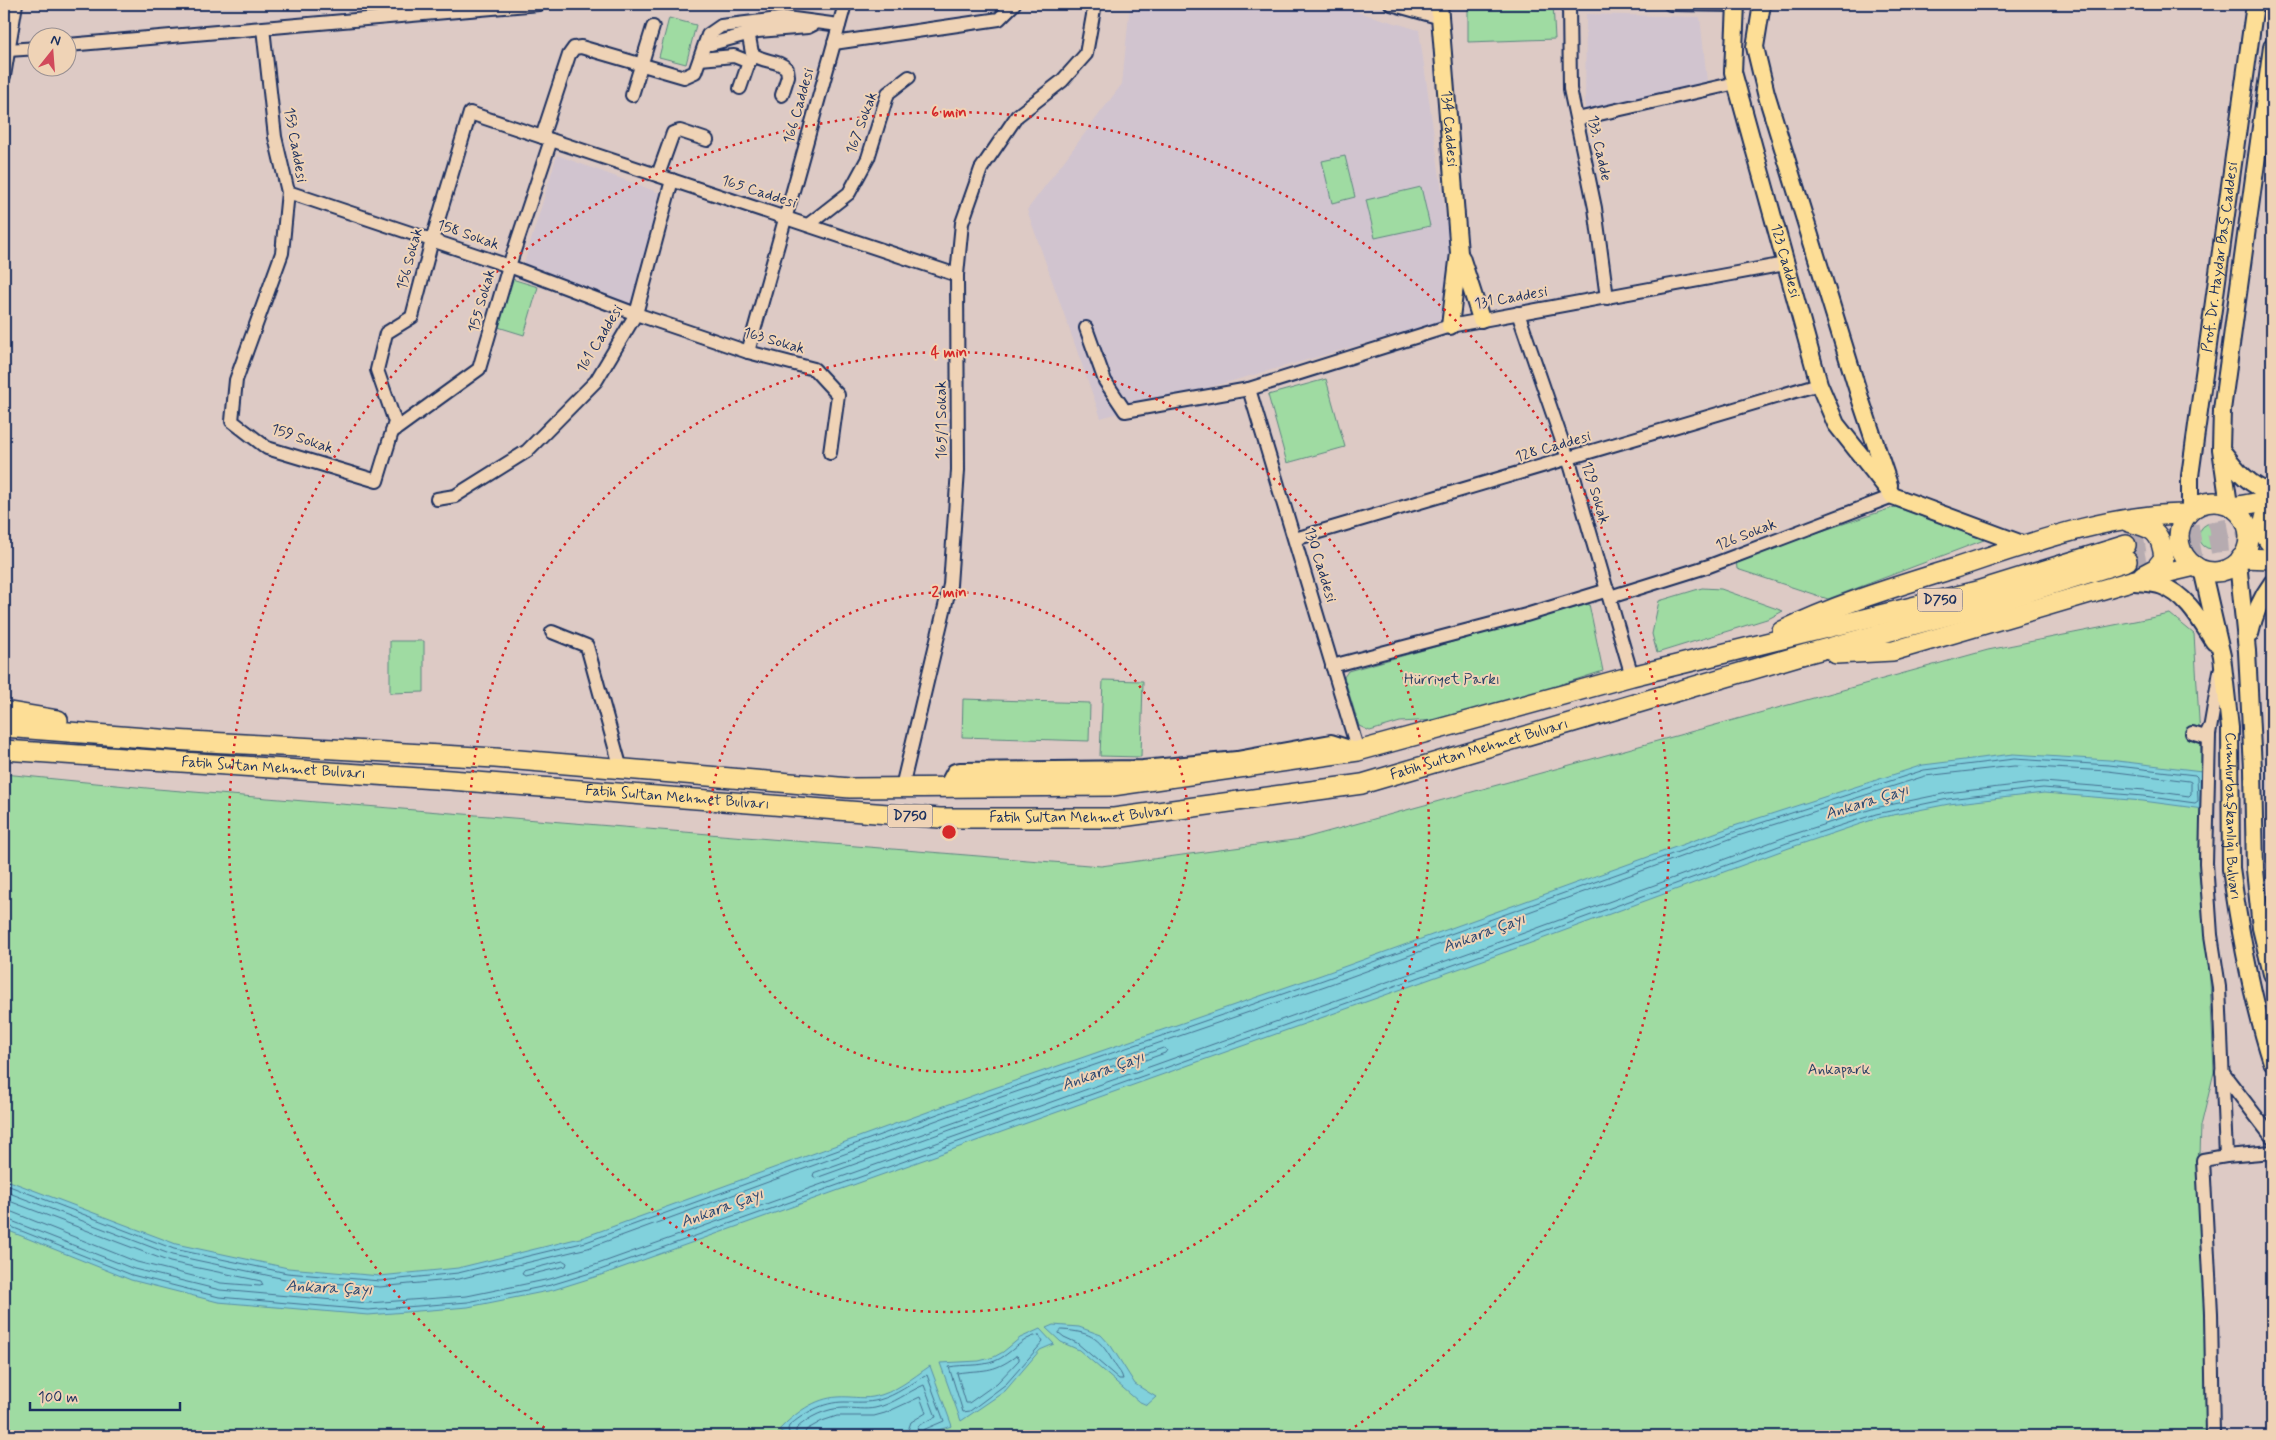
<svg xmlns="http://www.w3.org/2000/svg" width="2276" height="1440" font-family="Mynerve,sans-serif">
<rect width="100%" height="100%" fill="#ddcac5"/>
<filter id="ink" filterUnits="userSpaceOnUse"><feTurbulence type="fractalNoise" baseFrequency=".02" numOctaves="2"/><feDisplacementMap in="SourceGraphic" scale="10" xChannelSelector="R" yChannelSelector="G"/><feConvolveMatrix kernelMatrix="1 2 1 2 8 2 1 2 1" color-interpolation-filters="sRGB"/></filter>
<g filter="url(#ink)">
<g fill="#d1c4cf">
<path d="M1130,4H1330L1419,30L1451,254L1445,321L1101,418L1027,210L1122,84Z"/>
<path d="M1586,14L1700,17L1707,81L1585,111Z"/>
<path d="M557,155L660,193L631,307L522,270Z"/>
</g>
<g fill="#9fdba2" stroke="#5d8580">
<path d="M1506,4H1553L1555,39L1468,42V6Z"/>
<path d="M669,18L696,25L686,64L659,57Z"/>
<path d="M1345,156L1355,197L1332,203L1322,161Z"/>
<path d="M1421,187L1430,226L1375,238L1366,200Z"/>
<path d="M512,279L538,287L524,335L498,327Z"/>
<path d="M1326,379L1345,447L1287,463L1268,395Z"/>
<path d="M1895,507L1984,540L1828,599L1737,569L1736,559Z"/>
<circle cx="2212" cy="536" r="13"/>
<path d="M1702,588L1721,589L1783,611L1770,618L1657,653L1652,634L1659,601Z"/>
<path d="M1589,604L1603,671L1453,719L1400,722L1370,731L1359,726L1344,677L1348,671Z"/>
<path d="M2170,614L2194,634L2202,771L2200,881L2209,958L2214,1072L2201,1126L2199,1185L2214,1436H4V774L157,789L1101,866L1301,839L1988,650Z"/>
<path d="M390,641H424V692L390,693Z"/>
<path d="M1103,680L1143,681L1141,757L1100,756Z"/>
<path d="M963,699L1090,703L1089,741L962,737Z"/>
</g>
<g fill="#81d1dc" stroke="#5890aa">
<path d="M2013,754L2109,760L2202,771L2203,809L2143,801L2044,793L1949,804L1878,818L1789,848L1528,944L601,1275L553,1290L468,1307L368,1315L218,1302L131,1280L4,1229V1179L176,1244L288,1268L380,1276L458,1268L584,1237L977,1094L1321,975L1734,826L1923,765Z"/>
<path d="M1053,1325L1079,1327L1101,1335L1111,1346L1135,1384L1156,1397L1147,1405L1138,1401L1079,1350L1061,1342L1046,1328Z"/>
<path d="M1040,1329L1054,1344L1040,1350L1005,1391L961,1421L940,1363L979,1361L994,1357L1003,1352L1020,1338Z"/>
<path d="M930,1366L952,1426L916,1436H788L779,1430C794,1414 815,1398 838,1397C850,1396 861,1399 873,1397C895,1393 912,1378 930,1366Z"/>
</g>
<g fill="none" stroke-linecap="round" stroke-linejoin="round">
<g stroke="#447090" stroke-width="1">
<path d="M1164,1048L1167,1050L1165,1053L816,1178L813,1176L814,1173Z"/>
<path d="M4,1184L174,1249L287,1273L380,1281L458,1273L586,1242L979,1099L1323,980L1736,831L1924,770L2014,759L2109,765L2195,775L2197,777L2198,801L2195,803L2144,796L2043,788L1948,799L1876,814L1787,843L1526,939L600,1270L551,1285L468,1302L368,1310L219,1297L132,1275L4,1224"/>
<path d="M4,1191L172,1255L285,1279L380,1287L459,1279L588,1248L981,1104L1325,986L1738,836L1925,776L2014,766L2108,771L2189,781L2191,782V794L2189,796L2145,790L2043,782L1947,793L1875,808L1785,837L1524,933L598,1264L550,1279L467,1296L368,1303L220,1290L134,1269L4,1218"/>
<path d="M4,1199L170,1262L261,1281L263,1285L260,1286L221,1283L137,1262L12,1212L4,1211"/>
<path d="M564,1261L567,1263L566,1266L525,1276L522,1274L524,1271Z"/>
<path d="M1062,1330C1093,1332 1100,1339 1115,1365C1118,1370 1122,1373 1123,1379H1119L1077,1343L1064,1337L1059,1333Z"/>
<path d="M1039,1335L1043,1342L1006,1384L970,1411L963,1412L949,1367C964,1364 980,1367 995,1361C1011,1355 1021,1337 1039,1335Z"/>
<path d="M1016,1356L1019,1357V1360L997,1383L969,1403H966L957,1373C983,1369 992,1374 1016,1356Z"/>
<path d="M790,1436L788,1429L789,1426C804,1413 823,1402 844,1402C856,1402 868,1403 879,1400C897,1395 910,1384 927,1375L944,1421L923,1430L920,1436"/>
<path d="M796,1436V1429C808,1417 827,1408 844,1408C854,1408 865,1410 875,1408C894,1404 907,1392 924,1385L936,1417L919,1425L914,1436"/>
<path d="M804,1436L806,1430L822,1421L837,1416H874L885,1413L920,1397L926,1413L911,1422L906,1436"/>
</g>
<g stroke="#b6abb0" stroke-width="19" stroke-dasharray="19 9" stroke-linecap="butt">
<path d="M2126,545L2272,521"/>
<path d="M2127,561L2216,543L2272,538"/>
</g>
<g stroke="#1b2f5e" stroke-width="16">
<g id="minor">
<path d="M1391,4L1441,18"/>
<path d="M1569,4L1570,89L1595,208L1607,298"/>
<path d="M1670,4L1736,5"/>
<path d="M747,26L752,53C762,63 778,59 787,69L788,76L782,95"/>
<path d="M263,28L275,137L288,192L282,253L236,380L232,421L267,448L377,481L395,422L377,370L386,333L412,317L432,240L470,113L957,275"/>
<path d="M834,43L999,19L1014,4"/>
<path d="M705,44H711L758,31L808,27L814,24"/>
<path d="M68,45L539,4"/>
<path d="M8,50L38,48"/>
<path d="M700,59L734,56L749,62"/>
<path d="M4,76L16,4"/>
<path d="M740,88L749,62L755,56"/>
<path d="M632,95L653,27"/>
<path d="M1577,119L1736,83"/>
<path d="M542,137L569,55L574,48L581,47L684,77L695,72L708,35L721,26L786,18L839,25"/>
<path d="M658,175L673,133L680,131L707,140"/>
<path d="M288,192L509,266L636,314L748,352L814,369L838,395L830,453"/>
<path d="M808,225L849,193L868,158L888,93L909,77"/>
<path d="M1518,313L1571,467L1632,676"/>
<path d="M1086,328L1105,381L1125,411L1249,389L1450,326L1785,264"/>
<path d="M748,352L845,4"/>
<path d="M1249,389L1358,751"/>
<path d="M392,432L479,369L509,266L551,140"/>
<path d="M437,499L455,496L527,451L596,381L636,314L672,180"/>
<path d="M1295,539L1819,384"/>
<path d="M1610,597L1709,566L1893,496"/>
<path d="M552,632L587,646L621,769"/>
<path d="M1332,666L1526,615L1608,590"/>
<path d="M2220,671L2209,735L2206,863L2211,935L2219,987L2226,1156"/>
<path d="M2192,733L2205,737L2210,727"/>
<path d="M902,787L950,585L958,470L957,275L962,223L981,169L1017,116L1062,81L1086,54L1095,4"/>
<path d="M2222,1072L2272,1137"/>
<path d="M2213,1436L2211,1313L2203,1160L2226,1156L2272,1152"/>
</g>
</g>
<g stroke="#1b2f5e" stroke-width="20">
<g id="major">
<path id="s1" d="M1439,4L1459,253L1450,326"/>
<path id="s2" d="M1736,4L1733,72L1819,384L1836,424L1893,496L2025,545"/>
<path d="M1762,4L1755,47L1766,93L1861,401L1889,485"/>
<path d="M1461,257L1481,319"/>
<path d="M2223,452C2237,470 2249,486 2272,493"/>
<path d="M2229,505L2221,449L2222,410L2272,47"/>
<path id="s3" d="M2190,510V476L2255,4"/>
<path d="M2238,562L2247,651L2253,769L2255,870L2261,928L2272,974"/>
<path id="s4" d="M2202,569L2222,656L2230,728L2231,869C2240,933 2252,1000 2272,1062"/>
<path d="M2135,582C2144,583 2154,583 2162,586C2187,595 2201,622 2214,642"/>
<path d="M2250,634C2254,615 2260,599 2272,583"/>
<path d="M947,787L955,772L960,771L1143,769L1237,760L1331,743L1356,751"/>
</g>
</g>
<g stroke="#1b2f5e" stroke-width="22">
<g id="highway">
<circle cx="2214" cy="537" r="35"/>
<path d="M2232,507L2272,500"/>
<path d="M2272,508L2267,510C2262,528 2260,531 2272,545"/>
<path d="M2129,522C2153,528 2161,531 2164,558L2156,568L2143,575"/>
<path d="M2241,558L2272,559"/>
<path d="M1782,631C1837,604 1895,587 1952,569C2028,544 2107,514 2187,514"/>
<path d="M1836,654L1893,651L2131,581L2195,566"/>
<path d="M4,711L58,720"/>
<path d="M4,727L172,740L495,758L850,788L1112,786L1358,751L1632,676L1977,591L2126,545"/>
<path id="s5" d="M4,750L450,780L940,818H1114L1362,784L1798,656L1983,606L2127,561"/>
</g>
</g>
<use href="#minor" stroke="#efd3b6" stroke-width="12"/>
<use href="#major" stroke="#fdde96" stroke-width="16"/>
<use href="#highway" stroke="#fdde96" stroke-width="19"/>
</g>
</g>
<g fill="none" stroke="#d62828" stroke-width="2.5" stroke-dasharray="2.5 5">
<circle cx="949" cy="832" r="240"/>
<circle cx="949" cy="832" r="480"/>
<path d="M557 1436A720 720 0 1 1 1341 1436"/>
</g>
<g text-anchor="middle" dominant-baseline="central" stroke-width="4" stroke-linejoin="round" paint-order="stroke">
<g fill="#efd3b6" stroke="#5b6078" stroke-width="1">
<rect x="1917.5" y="588.5" width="45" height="23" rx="4"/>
<rect x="887.5" y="804.5" width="45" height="23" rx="4"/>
</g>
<g font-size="14" font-weight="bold" fill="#1b2f5e">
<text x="1940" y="600">D750</text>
<text x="910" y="816">D750</text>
</g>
<g font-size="15" fill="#1b2f5e" stroke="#efd3b6">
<text transform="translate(799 106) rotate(-74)">166 Caddesi</text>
<text transform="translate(862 123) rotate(-70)">167 Sokak</text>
<text stroke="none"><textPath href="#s1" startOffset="125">134 Caddesi</textPath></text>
<text transform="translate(295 145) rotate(80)">153 Caddesi</text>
<text transform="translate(1599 148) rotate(78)">133. Cadde</text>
<text transform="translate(759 192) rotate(18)">165 Caddesi</text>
<text transform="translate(468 235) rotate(19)">158 Sokak</text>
<text stroke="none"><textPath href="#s3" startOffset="255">Prof. Dr. Haydar Baş Caddesi</textPath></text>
<text transform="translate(410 259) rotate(-75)">156 Sokak</text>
<text stroke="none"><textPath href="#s2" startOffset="264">123 Caddesi</textPath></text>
<text transform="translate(1511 298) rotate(-10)">131 Caddesi</text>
<text transform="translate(482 301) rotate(-74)">155 Sokak</text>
<text transform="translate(600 339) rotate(-59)">161 Caddesi</text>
<text transform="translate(774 341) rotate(16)">163 Sokak</text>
<text transform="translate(942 420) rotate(-90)">165/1 Sokak</text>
<text transform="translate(302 439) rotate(19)">159 Sokak</text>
<text transform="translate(1553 447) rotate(-16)">128 Caddesi</text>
<text transform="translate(1595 493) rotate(73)">129 Sokak</text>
<text transform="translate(1746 535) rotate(-21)">126 Sokak</text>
<text transform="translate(1320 565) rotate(73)">130 Caddesi</text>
<text stroke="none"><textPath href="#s5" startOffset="1485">Fatih Sultan Mehmet Bulvarı</textPath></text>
<text stroke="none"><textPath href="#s5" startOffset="270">Fatih Sultan Mehmet Bulvarı</textPath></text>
<text stroke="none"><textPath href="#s5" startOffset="675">Fatih Sultan Mehmet Bulvarı</textPath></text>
<text stroke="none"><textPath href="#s5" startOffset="1080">Fatih Sultan Mehmet Bulvarı</textPath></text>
<text stroke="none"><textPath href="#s4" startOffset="250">Cumhurbaşkanlığı Bulvarı</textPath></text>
</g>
<g font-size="15" fill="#284065" stroke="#efd3b6">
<text x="1452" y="680">Hürriyet Parkı</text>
<text x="1839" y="1070">Ankapark</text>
</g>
<g font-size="16" font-style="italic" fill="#2a4771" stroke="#efd3b6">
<text transform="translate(1867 802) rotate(-17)">Ankara Çayı</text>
<text transform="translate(1484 933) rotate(-20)">Ankara Çayı</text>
<text transform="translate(1103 1071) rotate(-20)">Ankara Çayı</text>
<text transform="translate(722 1208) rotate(-20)">Ankara Çayı</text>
<text transform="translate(329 1288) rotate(3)">Ankara Çayı</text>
</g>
</g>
<circle cx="949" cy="832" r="8" fill="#d62828" stroke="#efd3b6" stroke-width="2.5"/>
<g font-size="15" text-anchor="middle" font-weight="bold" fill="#d62828" stroke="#efd3b6" stroke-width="4" stroke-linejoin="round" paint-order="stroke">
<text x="949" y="117">6 min</text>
<text x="949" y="357">4 min</text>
<text x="949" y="597">2 min</text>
</g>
<rect width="2276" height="1440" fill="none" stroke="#efd3b6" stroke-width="20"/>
<rect x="10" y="10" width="2256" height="1420" fill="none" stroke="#1b2f5e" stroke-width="2" filter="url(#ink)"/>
<g transform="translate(52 52) rotate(17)"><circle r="24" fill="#efd3b6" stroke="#9a9193"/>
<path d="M0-4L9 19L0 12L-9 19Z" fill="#d1495b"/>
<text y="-8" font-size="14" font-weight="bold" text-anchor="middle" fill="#1b2f5e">N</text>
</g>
<path d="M30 1402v8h150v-8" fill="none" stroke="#1b2f5e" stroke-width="2.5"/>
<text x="38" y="1402" font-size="15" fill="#1b2f5e" stroke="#efd3b6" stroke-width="4" paint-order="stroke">100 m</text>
</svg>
